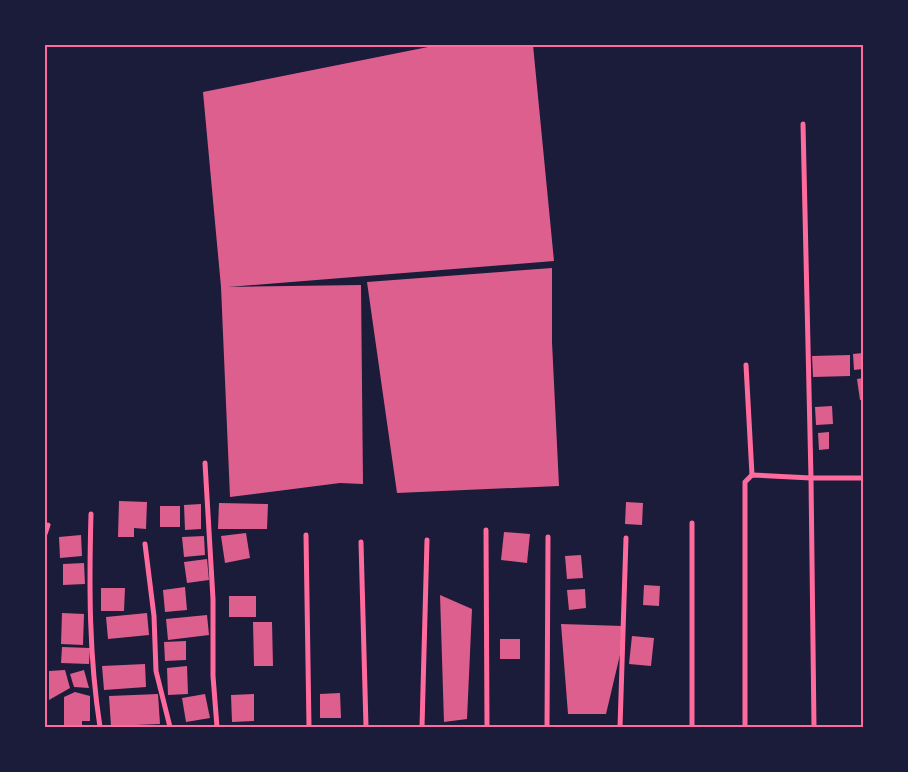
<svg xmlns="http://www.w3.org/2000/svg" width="908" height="772" font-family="'Public Sans',sans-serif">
<rect width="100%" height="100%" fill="#1b1b3a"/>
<g fill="#dd5f8e">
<path d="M438,45H533L554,261L228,287L361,285L363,484L340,483L230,497L221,287L203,92Z"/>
<path d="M552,268V342L559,486L397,493L367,282Z"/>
<path d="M863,353V369L854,370L853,354Z"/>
<path d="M850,355V376L813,377L812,356Z"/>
<path d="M863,378V400H860L857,379Z"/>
<path d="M832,406L833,424L816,425L815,407Z"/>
<path d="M829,432V449L819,450L818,433Z"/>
<path d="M119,501L147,502L146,529L134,528V537H118Z"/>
<path d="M626,502L643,503L642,525L625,524Z"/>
<path d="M219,503L268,504L267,529H218Z"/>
<path d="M201,504V529L185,530L184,505Z"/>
<rect x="160" y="506" width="20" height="21"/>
<path d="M504,532L530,534L527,563L501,560Z"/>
<path d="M246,533L250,558L225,563L221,536Z"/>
<path d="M81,535L82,556L60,558L59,537Z"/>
<path d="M204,536L205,555L184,557L182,537Z"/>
<path d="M581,555L583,578L567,579L565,556Z"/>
<path d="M207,559L209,580L187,583L184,562Z"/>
<path d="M84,563L85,584L63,585V564Z"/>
<path d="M644,585L660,586L659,606L643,605Z"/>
<path d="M185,587L187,610L165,612L163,590Z"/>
<path d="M101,588H125L124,611H101Z"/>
<path d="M585,589L586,608L569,610L567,590Z"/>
<path d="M440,595L472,609L467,719L444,722Z"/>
<rect x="229" y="596" width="27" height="21"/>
<path d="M62,613L84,614L83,645L61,644Z"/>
<path d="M147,613L149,635L108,639L106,617Z"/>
<path d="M207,615L209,635L168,640L166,619Z"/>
<path d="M253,622H272L273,666H254Z"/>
<path d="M561,624L623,626V642L606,714H568Z"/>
<path d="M632,636L654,638L651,666L629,664Z"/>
<rect x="500" y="639" width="20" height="20"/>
<path d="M186,641V660L165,661L164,642Z"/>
<path d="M62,647L90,648L89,664L61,663Z"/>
<path d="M145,664L146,687L104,690L102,666Z"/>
<path d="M187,666L188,694L168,695L167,668Z"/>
<path d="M65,670L70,688L49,700V671Z"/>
<path d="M84,670L89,688L74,687L70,674Z"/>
<path d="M75,692L90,696V721H82V727H64V697Z"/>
<path d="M340,693L341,718H320V694Z"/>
<path d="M158,694L160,724L111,726L109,696Z"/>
<path d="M205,694L210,718L186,722L182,698Z"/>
<path d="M254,694V721L232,722L231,695Z"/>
</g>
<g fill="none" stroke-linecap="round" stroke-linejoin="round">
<g stroke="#ff6b9d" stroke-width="5">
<path d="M803,124L811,478L814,727"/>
<path d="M746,365L752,475"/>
<path d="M205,463L213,599V676L217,727"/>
<path d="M91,514C89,586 89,656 100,727"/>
<path d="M692,523V727"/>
<path d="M486,530L487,727"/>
<path d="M45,534L48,525"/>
<path d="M306,535L309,727"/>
<path d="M361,542L366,727"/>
<path d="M145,544L154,616L156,671L170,727"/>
<path d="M422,727L427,540"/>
<path d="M547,727L548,537"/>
<path d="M620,727L626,538"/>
<path d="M745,727V482L752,475L811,478H863"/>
</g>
</g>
<rect width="908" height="772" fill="none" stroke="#1b1b3a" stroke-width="92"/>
<rect x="46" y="46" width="816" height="680" fill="none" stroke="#ff6b9d" stroke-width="2"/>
</svg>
